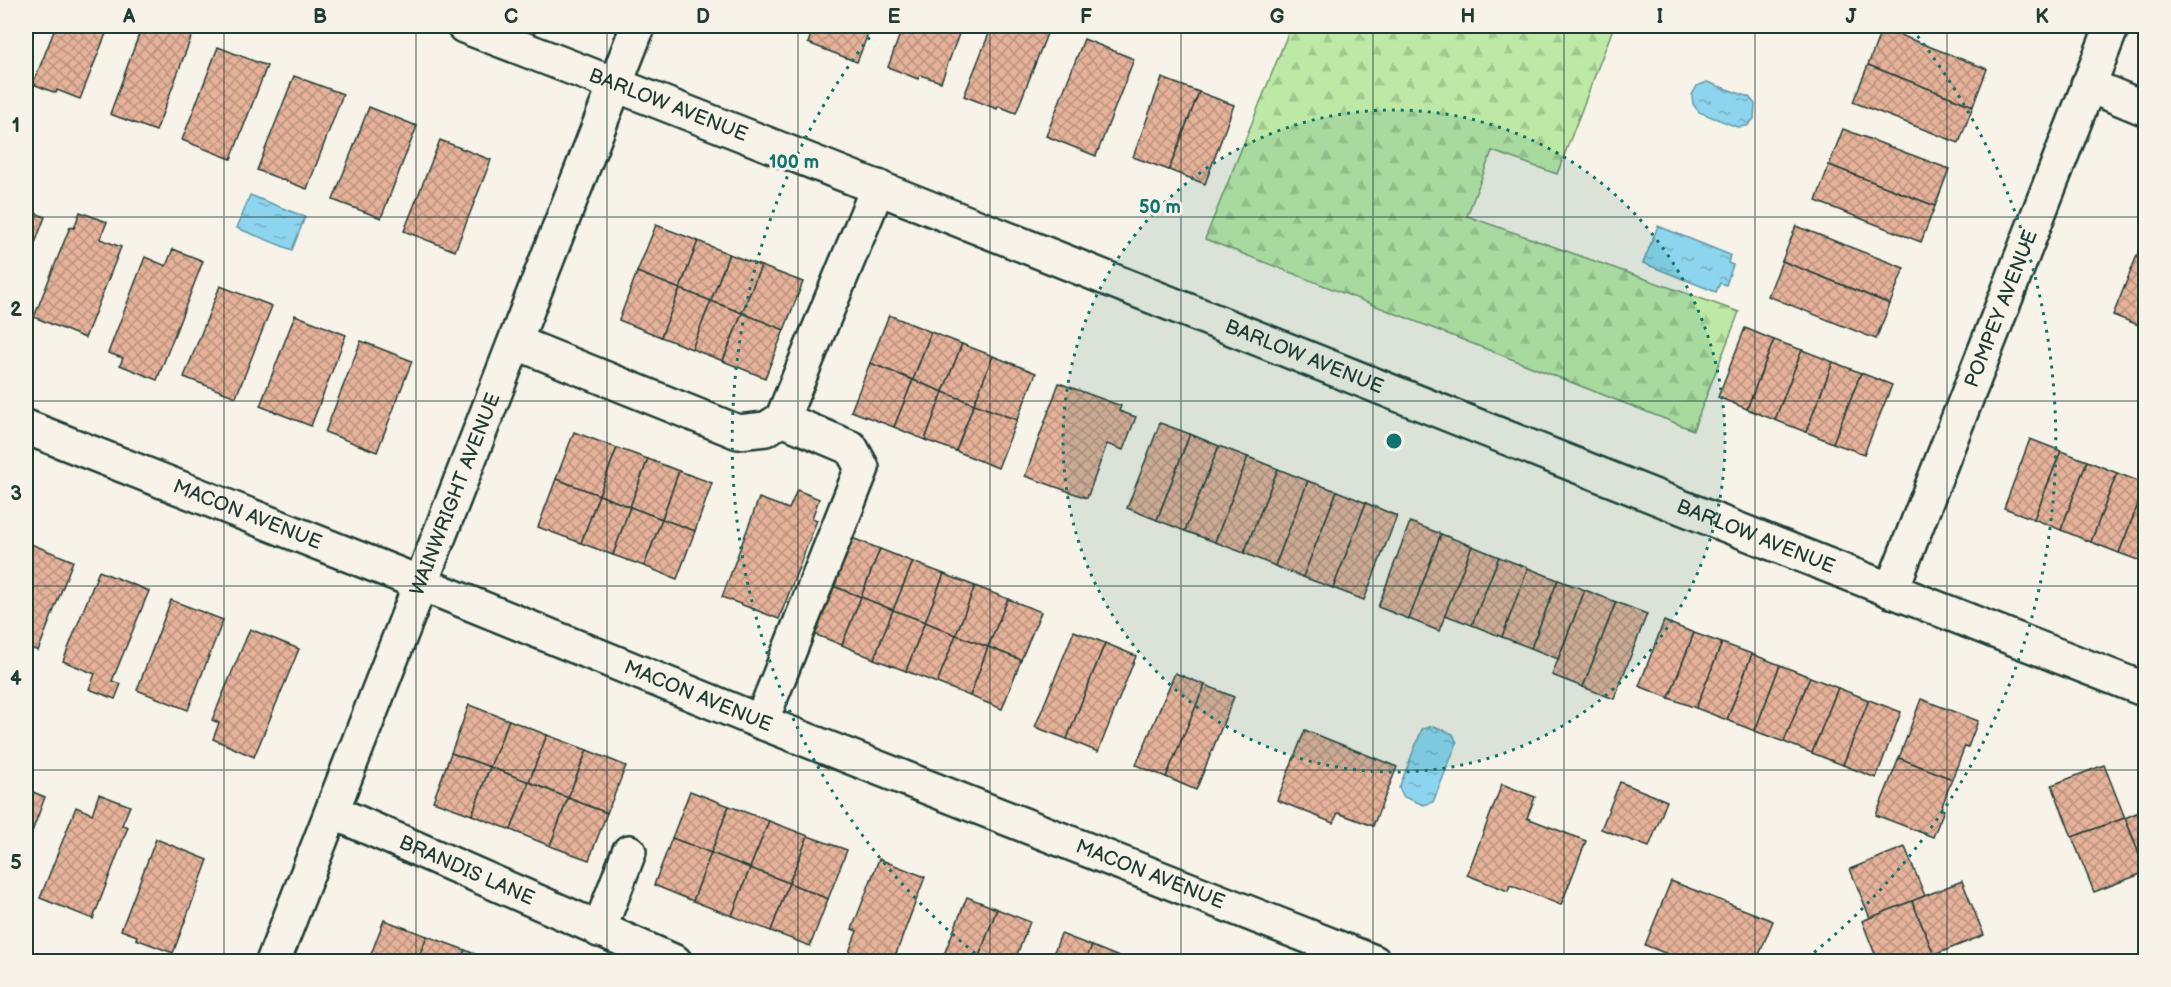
<svg xmlns="http://www.w3.org/2000/svg" width="2171" height="987" font-family="'Balsamiq Sans',sans-serif">
<defs>
<pattern id="forest-firs" width="22" height="20" patternUnits="userSpaceOnUse" patternTransform="scale(1.5)"><rect width="22" height="20" fill="#bde8a5"/><path d="M5 1l3.5 6h-7zM16 11l3.5 6h-7z" fill="#a2c88f"/></pattern>
<pattern id="water-ripples" width="26" height="14" patternUnits="userSpaceOnUse" patternTransform="scale(1.5)"><rect width="26" height="14" fill="#8dd5ee"/><path d="M2 4q2-2 4 0t4 0M15 11q2-2 4 0t4 0" fill="none" stroke="#73aec2"/></pattern>
<pattern id="building-cross-hatch" width="8" height="8" patternUnits="userSpaceOnUse" patternTransform="scale(1.5)"><rect width="8" height="8" fill="#e6b29a"/><path d="M0 0l8 8M0 8l8-8" fill="none" stroke="#ba927e"/></pattern>
</defs>
<rect width="100%" height="100%" fill="#f7f3e8"/>
<filter id="ink" filterUnits="userSpaceOnUse"><feTurbulence type="fractalNoise" baseFrequency=".0167" numOctaves="2"/><feDisplacementMap in="SourceGraphic" scale="12" xChannelSelector="R" yChannelSelector="G"/><feConvolveMatrix kernelMatrix="1 2 1 2 8 2 1 2 1" color-interpolation-filters="sRGB"/></filter>
<g filter="url(#ink)">
<path fill="url(#forest-firs)" stroke="#6e926c" stroke-width="1.5" d="M1291,26H1614L1557,174L1492,151L1467,216L1739,312L1693,430L1205,239Z"/>
<g fill="url(#water-ripples)" stroke="#6198a4" stroke-width="1.5">
<path d="M1707,82L1749,97L1755,104L1754,119L1747,126L1737,127L1699,112L1693,104L1692,95L1697,86Z"/>
<path d="M250,195L305,217L292,250L237,228Z"/>
<path d="M1658,226L1730,255L1728,263L1733,265L1726,285L1720,283L1716,292L1643,263Z"/>
<path d="M1433,726L1453,734L1457,743L1433,802L1424,805L1404,797L1399,788L1422,729Z"/>
</g>
<g fill="url(#building-cross-hatch)" stroke="#1f3d34" stroke-width="1.5">
<path d="M56,26H109L80,99L57,90L56,93L33,84Z"/>
<path d="M142,26H167L192,35L156,131L110,114Z"/>
<path d="M814,26H871L857,62L808,43Z"/>
<path d="M903,26H962L941,82L920,75L918,79L888,67Z"/>
<path d="M992,26H1050L1016,113L998,106L997,109L964,96Z"/>
<path d="M1882,28L1987,69L1973,106L1868,65Z"/>
<path d="M1084,39L1134,59L1096,156L1046,136Z"/>
<path d="M218,47L267,66L231,159L182,140Z"/>
<path d="M1868,65L1973,106L1959,143L1853,102Z"/>
<path d="M294,76L343,94L307,189L257,170Z"/>
<path d="M1162,78L1199,92L1169,170L1133,157Z"/>
<path d="M1199,92L1234,105L1205,184L1169,170Z"/>
<path d="M369,107L417,126L381,218L333,200Z"/>
<path d="M1843,129L1949,169L1935,206L1829,165Z"/>
<path d="M440,140L491,160L455,251L404,231Z"/>
<path d="M1829,165L1935,206L1921,242L1816,201Z"/>
<path d="M26,209L45,217L26,267Z"/>
<path d="M80,212L107,222L100,239L121,247L85,338L34,317L70,227L74,228Z"/>
<path d="M656,225L698,241L680,289L637,272Z"/>
<path d="M1796,226L1904,268L1890,304L1782,261Z"/>
<path d="M2146,233V328L2113,315Z"/>
<path d="M698,241L729,254L711,301L680,289Z"/>
<path d="M173,249L203,261L157,380L120,365L123,358L108,353L145,257L166,266Z"/>
<path d="M729,254L761,266L742,313L711,301Z"/>
<path d="M1782,261L1890,304L1876,339L1768,296Z"/>
<path d="M761,266L803,282L784,330L742,313Z"/>
<path d="M637,272L680,289L661,337L619,320Z"/>
<path d="M220,286L272,306L236,397L184,377Z"/>
<path d="M680,289L711,301L692,349L661,337Z"/>
<path d="M711,301L742,313L723,361L692,349Z"/>
<path d="M742,313L784,330L765,378L723,361Z"/>
<path d="M295,315L346,335L311,426L260,406Z"/>
<path d="M889,315L931,332L913,380L870,363Z"/>
<path d="M1745,328L1774,340L1747,409L1718,397Z"/>
<path d="M931,332L962,344L943,392L913,380Z"/>
<path d="M1774,340L1802,350L1775,420L1747,409Z"/>
<path d="M361,341L412,361L377,452L325,432Z"/>
<path d="M962,344L993,356L974,404L943,392Z"/>
<path d="M1802,350L1833,362L1806,432L1775,420Z"/>
<path d="M993,356L1036,373L1017,420L974,404Z"/>
<path d="M1833,362L1861,373L1833,443L1806,432Z"/>
<path d="M870,363L913,380L894,427L851,411Z"/>
<path d="M1861,373L1892,385L1864,454L1833,443Z"/>
<path d="M913,380L943,392L925,440L894,427Z"/>
<path d="M1059,383L1121,406L1119,411L1136,417L1123,450L1107,444L1087,498L1025,476Z"/>
<path d="M943,392L974,404L956,451L925,440Z"/>
<path d="M974,404L1017,420L998,468L956,451Z"/>
<path d="M1160,423L1190,434L1157,520L1127,508Z"/>
<path d="M574,432L617,448L599,495L556,479Z"/>
<path d="M1190,434L1219,446L1185,531L1157,520Z"/>
<path d="M2030,439L2061,451L2034,519L2004,508Z"/>
<path d="M1219,446L1248,457L1215,542L1185,531Z"/>
<path d="M617,448L648,459L630,507L599,495Z"/>
<path d="M2061,451L2087,461L2061,530L2034,519Z"/>
<path d="M1248,457L1278,469L1244,553L1215,542Z"/>
<path d="M648,459L679,471L662,519L630,507Z"/>
<path d="M2087,461L2117,473L2091,542L2061,530Z"/>
<path d="M1278,469L1308,481L1275,566L1244,553Z"/>
<path d="M679,471L712,483L695,531L662,519Z"/>
<path d="M2117,473L2146,484L2119,553L2091,542Z"/>
<path d="M556,479L599,495L581,543L538,527Z"/>
<path d="M1308,481L1337,491L1303,577L1275,566Z"/>
<path d="M2146,484V563L2119,553Z"/>
<path d="M797,490L819,499L812,518L817,520L779,619L722,597L759,498L789,509Z"/>
<path d="M1337,491L1366,503L1333,588L1303,577Z"/>
<path d="M599,495L630,507L613,555L581,543Z"/>
<path d="M1366,503L1397,516L1364,600L1333,588Z"/>
<path d="M630,507L662,519L644,566L613,555Z"/>
<path d="M662,519L695,531L677,579L644,566Z"/>
<path d="M1410,522L1441,534L1409,619L1378,607Z"/>
<path d="M1441,534L1472,546L1439,631L1409,619Z"/>
<path d="M847,536L880,549L861,597L828,584Z"/>
<path d="M26,542L73,561L38,651L26,646Z"/>
<path d="M1472,546L1499,557L1472,625L1445,615Z"/>
<path d="M880,549L913,562L893,610L861,597Z"/>
<path d="M1499,557L1528,568L1502,637L1472,625Z"/>
<path d="M913,562L944,574L925,622L893,610Z"/>
<path d="M1528,568L1558,580L1531,648L1502,637Z"/>
<path d="M99,571L149,591L112,681L121,684L115,699L89,689L95,674L63,661Z"/>
<path d="M944,574L975,586L956,635L925,622Z"/>
<path d="M1558,580L1585,590L1558,659L1531,648Z"/>
<path d="M828,584L861,597L842,645L809,632Z"/>
<path d="M975,586L1008,599L988,647L956,635Z"/>
<path d="M1585,590L1616,602L1583,687L1552,675Z"/>
<path d="M861,597L893,610L874,659L842,645Z"/>
<path d="M1008,599L1041,612L1021,660L988,647Z"/>
<path d="M171,600L223,620L188,710L137,690Z"/>
<path d="M1616,602L1647,614L1614,699L1583,687Z"/>
<path d="M893,610L925,622L906,671L874,659Z"/>
<path d="M1664,621L1694,633L1669,698L1639,686Z"/>
<path d="M925,622L956,635L937,683L906,671Z"/>
<path d="M250,629L299,649L254,757L213,739L219,723L212,720Z"/>
<path d="M1074,631L1105,643L1067,739L1035,727Z"/>
<path d="M1694,633L1722,643L1696,708L1669,698Z"/>
<path d="M956,635L988,647L970,696L937,683Z"/>
<path d="M1105,643L1136,656L1098,752L1067,739Z"/>
<path d="M1722,643L1752,654L1727,720L1696,708Z"/>
<path d="M988,647L1021,660L1002,709L970,696Z"/>
<path d="M1752,654L1780,665L1755,731L1727,720Z"/>
<path d="M1780,665L1810,677L1784,742L1755,731Z"/>
<path d="M1175,673L1205,685L1166,777L1136,765Z"/>
<path d="M1810,677L1838,688L1812,753L1784,742Z"/>
<path d="M1205,685L1234,697L1196,790L1166,777Z"/>
<path d="M1838,688L1869,700L1843,765L1812,753Z"/>
<path d="M1921,699L1978,721L1968,747L1965,746L1952,779L1899,758Z"/>
<path d="M1869,700L1901,712L1876,778L1843,765Z"/>
<path d="M469,705L509,720L490,767L451,753Z"/>
<path d="M509,720L547,735L529,782L490,767Z"/>
<path d="M1305,730L1397,767L1373,826L1338,813L1333,823L1277,800Z"/>
<path d="M547,735L587,750L568,798L529,782Z"/>
<path d="M587,750L626,766L607,813L568,798Z"/>
<path d="M451,753L490,767L472,815L433,801Z"/>
<path d="M1899,758L1952,779L1941,809L1944,810L1933,837L1876,815Z"/>
<path d="M2104,765L2125,818L2072,837L2052,785Z"/>
<path d="M490,767L529,782L511,830L472,815Z"/>
<path d="M529,782L568,798L550,846L511,830Z"/>
<path d="M1620,782L1667,801L1649,847L1601,829Z"/>
<path d="M1502,784L1535,797L1527,818L1586,841L1561,905L1510,885L1508,891L1467,875Z"/>
<path d="M26,789L45,797L26,848Z"/>
<path d="M690,791L729,806L711,853L672,838Z"/>
<path d="M99,794L130,806L122,825L128,827L93,919L40,898L76,807L92,814Z"/>
<path d="M568,798L607,813L589,860L550,846Z"/>
<path d="M729,806L769,821L750,868L711,853Z"/>
<path d="M2146,809V870L2125,818Z"/>
<path d="M2125,818L2146,872L2094,892L2072,837Z"/>
<path d="M769,821L808,836L789,883L750,868Z"/>
<path d="M808,836L847,850L828,899L789,883Z"/>
<path d="M672,838L711,853L693,901L654,885Z"/>
<path d="M156,839L208,860L173,953L136,939L137,936L121,930Z"/>
<path d="M1905,847L1925,896L1870,918L1850,869Z"/>
<path d="M711,853L750,868L732,916L693,901Z"/>
<path d="M879,859L925,877L894,959L882,955L879,962H873L849,952L857,931L852,929Z"/>
<path d="M750,868L789,883L771,931L732,916Z"/>
<path d="M1671,881L1773,921L1756,962H1687L1645,945Z"/>
<path d="M1962,881L1984,935L1934,955L1912,901Z"/>
<path d="M789,883L828,899L810,946L771,931Z"/>
<path d="M967,897L997,909L977,962H941Z"/>
<path d="M1912,901L1934,955L1917,962H1878L1862,921Z"/>
<path d="M997,909L1030,922L1014,962H977Z"/>
<path d="M384,920L427,936L417,962H368Z"/>
<path d="M1061,934L1092,946L1085,962H1050Z"/>
<path d="M427,936L465,950L461,962H417Z"/>
<path d="M1092,946L1124,959L1123,962H1085Z"/>
<path d="M465,950L494,962H461Z"/>
</g>
<g fill="none" stroke-linecap="round" stroke-linejoin="round">
<g stroke="#1f3d34" stroke-width="38">
<g id="minor">
<path id="s1" d="M464,26C1026,242 1584,472 2146,690"/>
<path d="M2088,85L2146,109"/>
<path d="M515,342L738,432L766,429L782,419L878,187"/>
<path id="s2" d="M26,427L420,583L761,722L1374,962"/>
<path id="s3" d="M1891,591L2112,26"/>
<path d="M761,722L862,468L851,448L782,419"/>
<path id="s4" d="M333,812L675,962"/>
<path d="M599,930L629,852"/>
<path id="s5" d="M273,962L638,26"/>
</g>
</g>
<use href="#minor" stroke="#f7f3e8" stroke-width="33"/>
</g>
</g>
<path fill="none" stroke="#1f3d34" stroke-width="1.5" stroke-opacity="0.55" d="M224,26V962M416,26V962M607,26V962M798,26V962M990,26V962M1181,26V962M1373,26V962M1564,26V962M1755,26V962M1947,26V962M26,217H2146M26,401H2146M26,586H2146M26,770H2146"/>
<circle cx="1394" cy="441" r="331" fill="#0f766e" fill-opacity=".12"/>
<g fill="none" stroke="#0f766e" stroke-width="3" stroke-dasharray="3 6">
<circle cx="1394" cy="441" r="331"/>
<path d="M982 959A662 662 0 0 1 876 29M1912 29A662 662 0 0 1 1806 959"/>
</g>
<g text-anchor="middle" dominant-baseline="central" stroke-width="6" stroke-linejoin="round" paint-order="stroke">
<g font-size="20" fill="#1f3d34" stroke="#f7f3e8">
<text stroke="none"><textPath href="#s1" startOffset="219">BARLOW AVENUE</textPath></text>
<text stroke="none"><textPath href="#s3" startOffset="303">POMPEY AVENUE</textPath></text>
<text stroke="none"><textPath href="#s1" startOffset="903">BARLOW AVENUE</textPath></text>
<text stroke="none"><textPath href="#s5" startOffset="502">WAINWRIGHT AVENUE</textPath></text>
<text stroke="none"><textPath href="#s2" startOffset="238">MACON AVENUE</textPath></text>
<text stroke="none"><textPath href="#s1" startOffset="1389">BARLOW AVENUE</textPath></text>
<text stroke="none"><textPath href="#s2" startOffset="724">MACON AVENUE</textPath></text>
<text stroke="none"><textPath href="#s4" startOffset="146">BRANDIS LANE</textPath></text>
<text stroke="none"><textPath href="#s2" startOffset="1210">MACON AVENUE</textPath></text>
</g>
</g>
<circle cx="1394" cy="441" r="9" fill="#0f766e" stroke="#f7f3e8" stroke-width="3"/>
<g font-size="18" text-anchor="middle" font-weight="bold" fill="#0f766e" stroke="#f7f3e8" stroke-width="6" stroke-linejoin="round" paint-order="stroke">
<text x="794" y="168">100 m</text>
<text x="1160" y="213">50 m</text>
</g>
<rect width="2171" height="987" fill="none" stroke="#f7f3e8" stroke-width="66"/>
<rect x="33" y="33" width="2105" height="921" fill="none" stroke="#1f3d34" stroke-width="2"/>
<g font-size="20" text-anchor="middle" font-weight="bold" fill="#1f3d34">
<text x="129" y="23">A</text>
<text x="320" y="23">B</text>
<text x="511" y="23">C</text>
<text x="703" y="23">D</text>
<text x="894" y="23">E</text>
<text x="1086" y="23">F</text>
<text x="1277" y="23">G</text>
<text x="1468" y="23">H</text>
<text x="1660" y="23">I</text>
<text x="1851" y="23">J</text>
<text x="2042" y="23">K</text>
<text x="16" y="132">1</text>
<text x="16" y="316">2</text>
<text x="16" y="500">3</text>
<text x="16" y="685">4</text>
<text x="16" y="869">5</text>
</g>
</svg>
